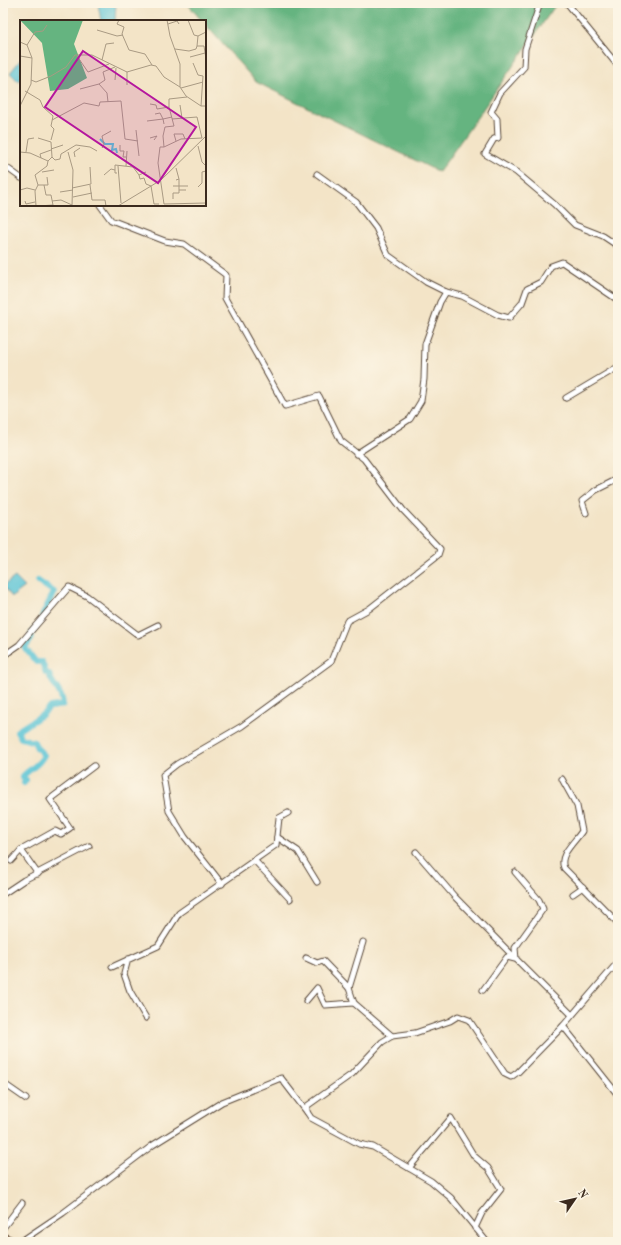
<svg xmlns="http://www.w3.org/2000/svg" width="621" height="1245" font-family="'Old Standard TT',serif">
<rect width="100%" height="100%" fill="#fcf5e5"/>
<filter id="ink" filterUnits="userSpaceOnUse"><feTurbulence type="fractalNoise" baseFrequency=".025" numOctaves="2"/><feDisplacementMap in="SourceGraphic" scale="8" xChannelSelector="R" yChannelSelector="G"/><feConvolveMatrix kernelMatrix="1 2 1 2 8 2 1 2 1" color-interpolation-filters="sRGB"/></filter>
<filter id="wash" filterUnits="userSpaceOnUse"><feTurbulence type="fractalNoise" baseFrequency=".012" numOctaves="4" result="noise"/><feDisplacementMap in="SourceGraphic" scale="16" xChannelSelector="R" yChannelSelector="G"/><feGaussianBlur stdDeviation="0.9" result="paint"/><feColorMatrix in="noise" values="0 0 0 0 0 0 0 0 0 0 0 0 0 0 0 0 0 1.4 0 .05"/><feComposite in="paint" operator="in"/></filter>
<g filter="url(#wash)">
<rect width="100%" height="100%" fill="#f3e4c7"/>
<path fill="#65b480" stroke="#506f4f" d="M187,3H557L439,172L256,82L205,24V21H202Z"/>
<g fill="#5ac4d6" stroke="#4a777a">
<path d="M116,3L115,21H101L98,4Z"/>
<path d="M21,59V79L18,81L10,73Z"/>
<path d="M15,577L25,587L12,597L3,586Z"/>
</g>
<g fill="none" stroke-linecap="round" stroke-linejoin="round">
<g stroke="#5ac4d6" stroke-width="6">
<path d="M38,581L54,592L42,616"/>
<path d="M24,783L26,780L22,777C30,768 39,766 44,755L37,748L34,742L21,738L17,731L42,715L50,707L63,705C63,692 52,685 49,674L46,673L42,662H36L25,648L32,638L31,635L35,628"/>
</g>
</g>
</g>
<g filter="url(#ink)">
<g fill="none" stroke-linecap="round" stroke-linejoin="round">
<g stroke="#574637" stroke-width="7">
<g id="street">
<path d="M540,3L525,49L524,67L500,93L491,112L497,119L498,138L494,139L485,154L516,172L554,204L575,225L603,236L618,246"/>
<path d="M567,3L618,66"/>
<path d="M3,165L21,178"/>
<path d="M317,174L356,202L376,228L388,255L426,282L446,292L462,296L498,315L509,318L522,303L527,289L541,282L551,266L562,262L618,300"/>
<path d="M100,205L111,220L165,241L184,244L226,275L225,298L285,406L319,396L341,441L364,459L403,510L440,549L438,555L369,609L347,621L331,661L242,726L177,764L163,775L169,811L185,837L222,884"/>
<path d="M566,398L618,367"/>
<path d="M356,454L410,419L421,401L424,379L425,344L440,302L446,292"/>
<path d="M586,513L582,501L596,490L618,479"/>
<path d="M3,656L19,645L69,587L87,596L138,635L158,625"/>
<path d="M562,779L577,806L582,831C575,842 558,855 564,868L618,923"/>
<path d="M277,837L298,851L317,882"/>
<path d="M416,852L454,896L515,958"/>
<path d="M254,860L290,899"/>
<path d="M11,861L21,850"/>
<path d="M515,872L539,900L543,909L515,948L516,959L572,1015"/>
<path d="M38,874L21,850L55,831L61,834L70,828L50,799L94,766"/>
<path d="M3,894L24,880L89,846"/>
<path d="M573,894L583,887"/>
<path d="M128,959L124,974L130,991L146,1018"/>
<path d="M112,967L158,946L179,913L276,845L279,818L288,813"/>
<path d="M349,988L363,942"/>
<path d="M483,990L507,957L515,959"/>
<path d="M306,1001L317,988L325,1005L354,1003L349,988L323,961L317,963L306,958"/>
<path d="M354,1003L392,1036"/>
<path d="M563,1026L618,1095"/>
<path d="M3,1083L26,1099"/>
<path d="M409,1168L451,1118L474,1156L488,1168L501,1189L482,1213L475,1228"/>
<path d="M3,1228L22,1203"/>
<path d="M20,1242L63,1213L153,1145L222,1102L281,1078L307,1112"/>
<path d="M487,1242L451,1198L431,1181L373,1147L359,1144L311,1118L307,1112V1106L352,1074L382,1042L392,1036L415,1033L450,1021L458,1016L469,1020L505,1074L511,1077L518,1072L563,1026L618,962"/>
</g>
</g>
<g stroke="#574637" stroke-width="11">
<path id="highway" d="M3,1238L12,1242"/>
</g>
<use href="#street" stroke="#fff" stroke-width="5"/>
<use href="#highway" stroke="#f7be87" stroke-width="9"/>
</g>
</g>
<g transform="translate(20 20)">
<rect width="186" height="186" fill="#f3e4c7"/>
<path d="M0,0H63L54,24L67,58L48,69L30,71L22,23Z" fill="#65b480"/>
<path fill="none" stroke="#5ac4d6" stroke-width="2" d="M80,119L85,124H93L92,130L96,129L97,133"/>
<path fill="none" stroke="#a99a83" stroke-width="1" d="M99,0L97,4L104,7L102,14L109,30L125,34L132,45M147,0L150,16L160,44V67L166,76L181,86H186M168,0L174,15L178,16M148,4L157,1L159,4M77,10L97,16L103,15M0,22L7,25L12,38L11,64L0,86M7,25L15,12L23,11L27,5M177,26L178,16L186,12M155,29L169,31L176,29L177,26H184L186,39M0,36L12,38M57,36L68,52L89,44M170,37L185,33M82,40L86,24L94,23M173,43L178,55L183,56L181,86M107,52V65M11,60L16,62L31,56L46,47L55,35H72L107,52L131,45L136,46L144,57L160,67M95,60L96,48M79,64L87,73L88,82M161,68L183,62M60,69L79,64L85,60L83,52L95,47M5,71L20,80L23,87L33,96L31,106L34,109L31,120M130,84L136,85L137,89L149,87L154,106L145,107L143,116L144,127L161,119L182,118M160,85L162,98M149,87V79L167,77M135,94L140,93L143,99L152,97M152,99L177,97L182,118M32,100L64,83L79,86L80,82L101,81L105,119L118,121M127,101L143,99L144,104M116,110L119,136M18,118L31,122L32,137L28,141M130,118L137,116L134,120M156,121L154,114H163L165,119M100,125V131H104L103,137H106M178,126L182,142L186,146M144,127H140L138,143L144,184L186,183M82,128L84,125L82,116L91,111M31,129L43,125M0,132L10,133L28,141L27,146L15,155L18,165L15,171L16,186M6,132L8,119L14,118M48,132L53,150L52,186M32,137L35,140L40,139L41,134L56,125L70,127L77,131M55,137L54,132L60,128M21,138L20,134L31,130M98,146L101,183M106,146L107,131M156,148L159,159L156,160M22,152L34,150M97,153H95V145L113,147L119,155L126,152M84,155L91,149L95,150M119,155L120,159L124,158L126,164L131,166L134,184H139M159,159V170H166M18,165H28L27,157M70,165L72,180H85L86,186M153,166H168M178,167L182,163V152L186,151M52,168L71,164L70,147M0,170L7,168L15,170M40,172L53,170M53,177L72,173M153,179V173H159V170M5,181L6,184L15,182M32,181L41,180L52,185M18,186L33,185L31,175H26L24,165M98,186L141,160L186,116"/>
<path fill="#b5179e" fill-opacity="0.15" stroke="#b5179e" stroke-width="2" d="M63,31L176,107L138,163L25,87Z"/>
<rect width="186" height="186" fill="none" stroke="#3b2a1e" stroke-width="2"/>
</g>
<rect width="621" height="1245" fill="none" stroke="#fcf5e5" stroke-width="16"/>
<g transform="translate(575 1199) rotate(56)" stroke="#fcf5e5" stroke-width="3" paint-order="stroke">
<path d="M0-3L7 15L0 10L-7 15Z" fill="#3b2a1e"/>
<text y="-6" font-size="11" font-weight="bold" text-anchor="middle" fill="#3b2a1e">N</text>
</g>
</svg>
